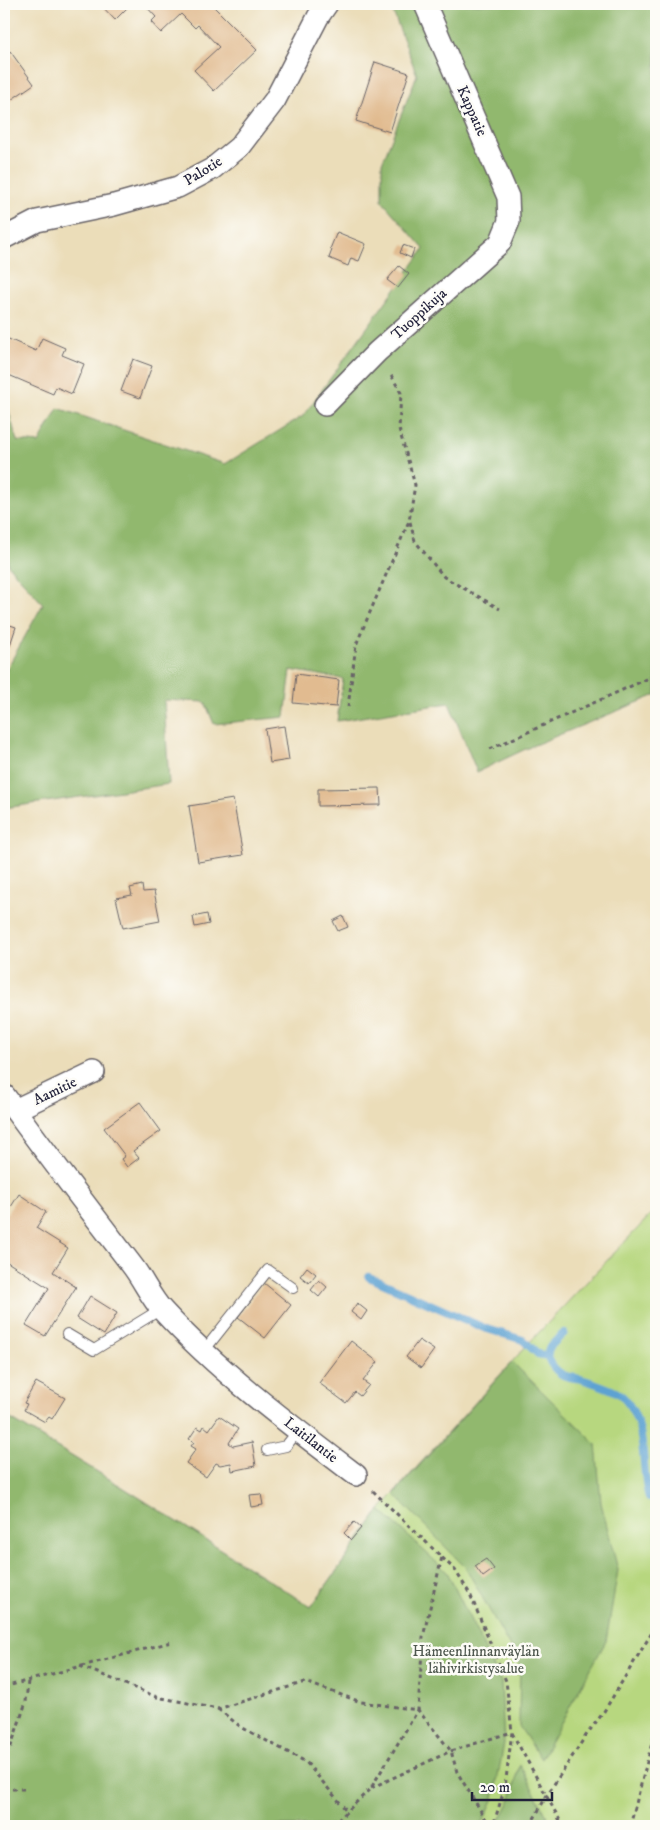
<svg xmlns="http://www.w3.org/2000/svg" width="660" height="1830" font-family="'IM FELL DW Pica',serif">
<rect width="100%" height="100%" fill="#fdfcf7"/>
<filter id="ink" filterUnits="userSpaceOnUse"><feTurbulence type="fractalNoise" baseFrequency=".02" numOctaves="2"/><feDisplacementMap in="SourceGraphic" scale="10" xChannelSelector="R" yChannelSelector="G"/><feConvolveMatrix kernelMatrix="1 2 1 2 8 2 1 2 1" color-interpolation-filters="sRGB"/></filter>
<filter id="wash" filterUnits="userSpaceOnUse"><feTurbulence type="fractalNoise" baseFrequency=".0096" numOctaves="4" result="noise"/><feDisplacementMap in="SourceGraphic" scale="20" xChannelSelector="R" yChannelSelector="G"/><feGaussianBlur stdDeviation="1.12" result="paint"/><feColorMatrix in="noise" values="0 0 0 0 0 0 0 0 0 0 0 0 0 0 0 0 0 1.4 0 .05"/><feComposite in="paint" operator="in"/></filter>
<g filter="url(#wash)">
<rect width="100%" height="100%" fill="#ebddb9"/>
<path fill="#b7d77f" stroke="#6c7c5d" d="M656,1209V1826H4V1415L132,1493L311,1607L380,1510L408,1477L528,1344Z"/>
<g fill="#91b86e" stroke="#5a6d54">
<path d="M390,4H656V695L532,746L477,772L449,703L337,721L343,679L291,670L285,717L214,724L205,702L164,700L169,784L4,808V674L43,604L8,565L6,534L4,532V393L17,441L39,443L58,408L225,464L303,416L424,249L382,201V163L417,75Z"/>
<path d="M512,1362L596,1444L601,1503L618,1570L606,1641L541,1759L519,1726L520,1665L466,1568L394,1494Z"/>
<path d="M4,1415L132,1493L311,1607L380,1510L447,1572L501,1682L504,1743L494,1798L481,1826H4Z"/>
<path d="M520,1765L552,1826H497L511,1799Z"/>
</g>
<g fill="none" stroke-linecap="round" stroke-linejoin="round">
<g stroke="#5da2d2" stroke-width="8">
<path d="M369,1277L484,1328L523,1340L538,1354L548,1356"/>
<path d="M564,1333C560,1337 554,1342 550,1347C543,1356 554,1370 563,1375C568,1377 575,1378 581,1379C591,1382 617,1390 623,1397C649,1425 640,1465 649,1498"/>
</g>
</g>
<g id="blocks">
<g fill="#e1bb90">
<path d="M100,4H131L115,20Z"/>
<path d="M144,4H211L257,50L214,91L194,70L219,47L198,25L195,28L181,14L161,33L151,22L156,17Z"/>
<path d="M10,51L34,84L8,102L4,96V55Z"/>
<path d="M375,62L409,73L390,132L356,121Z"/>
<path d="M337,232L366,244L359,261L351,258L348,266L329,258L332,250L330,249Z"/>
<path d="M403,245L414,249L411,258L400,253Z"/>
<path d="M399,266L409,274L398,288L387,280Z"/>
<path d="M4,337L36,351L42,338L65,348L62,355L84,364L72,394L56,387L53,394L4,373Z"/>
<path d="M133,359L152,366L140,398L121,391Z"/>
<path d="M4,623L16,627L9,648L4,646Z"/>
<path d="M296,674L339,680L336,707L293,703Z"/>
<path d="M284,726L289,760L270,763L265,729Z"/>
<path d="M380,788L381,805L318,806V789Z"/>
<path d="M233,799L243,855L198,862L189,806Z"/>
<path d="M142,885L143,892L154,891L160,921L123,928L116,898L132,895L130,888Z"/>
<path d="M207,914L209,924L195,927L193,917Z"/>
<path d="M343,916L348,927L338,931L333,921Z"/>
<path d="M140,1102L161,1131L133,1151L139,1158L127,1167L121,1159L125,1156L104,1128Z"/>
<path d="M19,1194L46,1212L36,1228L68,1248L53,1272L76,1287L45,1336L26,1325L49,1288L4,1260V1218Z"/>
<path d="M307,1267L316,1274L309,1283L300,1276Z"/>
<path d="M319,1280L327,1287L319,1297L311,1290Z"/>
<path d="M264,1283L291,1305L265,1338L238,1317Z"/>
<path d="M90,1296L117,1313L104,1335L77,1318Z"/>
<path d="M357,1303L367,1311L361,1320L351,1312Z"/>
<path d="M419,1340L434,1350L421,1368L406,1357Z"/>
<path d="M351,1341L378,1362L363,1381L369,1385L360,1396L355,1392L346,1403L319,1383Z"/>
<path d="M36,1382L65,1398L52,1419L49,1417L45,1422L24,1410L27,1404L24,1403Z"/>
<path d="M219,1416L238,1429L229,1443L233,1446L252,1442L256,1466L232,1471L231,1463L220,1465L216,1463L206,1477L186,1463L196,1449L191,1446L194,1442L189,1439L197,1427L202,1430L204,1426L209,1430Z"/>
<path d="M261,1494L263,1505L251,1507L249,1495Z"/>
<path d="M354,1522L361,1528L351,1540L344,1533Z"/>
<path d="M486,1559L494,1569L483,1577L475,1566Z"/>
</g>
</g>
</g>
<g filter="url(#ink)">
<use href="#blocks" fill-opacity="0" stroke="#686367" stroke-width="1"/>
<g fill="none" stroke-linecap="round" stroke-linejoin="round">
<g stroke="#686367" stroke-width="12">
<g id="lane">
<path d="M67,1334L94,1350L161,1309"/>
<path d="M203,1352L268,1270L293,1288"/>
<path d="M267,1450L286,1446L298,1431"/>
</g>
</g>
<g stroke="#686367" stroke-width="24">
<g id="street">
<path d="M4,238L37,221L114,205L178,187L212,169L239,147L275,100L318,17L327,4"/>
<path d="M325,405L377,352L500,243L509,221L508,197L425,4"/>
<path d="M4,1095C45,1152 88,1208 131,1264C143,1279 150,1297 163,1311C219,1372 290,1425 356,1475"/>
<path d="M15,1110L94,1072"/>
</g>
</g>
<g stroke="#686367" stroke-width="3" stroke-dasharray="4 4" stroke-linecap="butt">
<path d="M655,4L656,5"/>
<path d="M410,522L415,541L444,577L500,609"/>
<path d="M348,707L356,645L409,521L415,485L399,429L401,393L390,373"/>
<path d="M490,749L656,675"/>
<path d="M373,1491L455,1570L470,1594L506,1681L512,1732L505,1787L493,1826"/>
<path d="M80,1666L157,1697L218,1709L305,1682L361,1702L418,1710L451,1751L457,1772L490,1826"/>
<path d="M4,1687L171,1642"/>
<path d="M218,1709L241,1727L306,1762L347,1811"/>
<path d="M512,1733L563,1826"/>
<path d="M4,1748L10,1749L26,1702L28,1681"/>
<path d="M371,1788L451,1751L512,1732"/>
<path d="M4,1789H28"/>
<path d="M300,1826L339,1820"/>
<path d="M332,1826L371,1788L418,1710L423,1637L442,1557"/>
<path d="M530,1826L547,1795L587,1734L603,1713L656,1626"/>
<path d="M630,1826L656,1728"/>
</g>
<use href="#lane" stroke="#fff" stroke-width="10"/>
<use href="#street" stroke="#fff" stroke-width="21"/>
</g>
</g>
<g text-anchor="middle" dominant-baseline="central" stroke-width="5" stroke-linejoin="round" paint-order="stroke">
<g font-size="15" fill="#22223b" stroke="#fdfcf7">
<text transform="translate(472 111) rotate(66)">Kappatie</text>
<text transform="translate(203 171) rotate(-32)">Palotie</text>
<text transform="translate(419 314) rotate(-42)">Tuoppikuja</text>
<text transform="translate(55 1091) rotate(-26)">Aamitie</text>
<text transform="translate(311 1440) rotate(38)">Laitilantie</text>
</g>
<g font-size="15" fill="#4f584f" stroke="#fdfcf7">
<text x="476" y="1651">Hämeenlinnanväylän<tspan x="476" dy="17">lähivirkistysalue</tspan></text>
</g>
</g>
<rect width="660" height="1830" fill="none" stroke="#fdfcf7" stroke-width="20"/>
<path d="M472 1792v8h80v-8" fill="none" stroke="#22223b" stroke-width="2.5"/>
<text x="480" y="1792" font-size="15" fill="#22223b" stroke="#fdfcf7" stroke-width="4" paint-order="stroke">20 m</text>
</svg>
